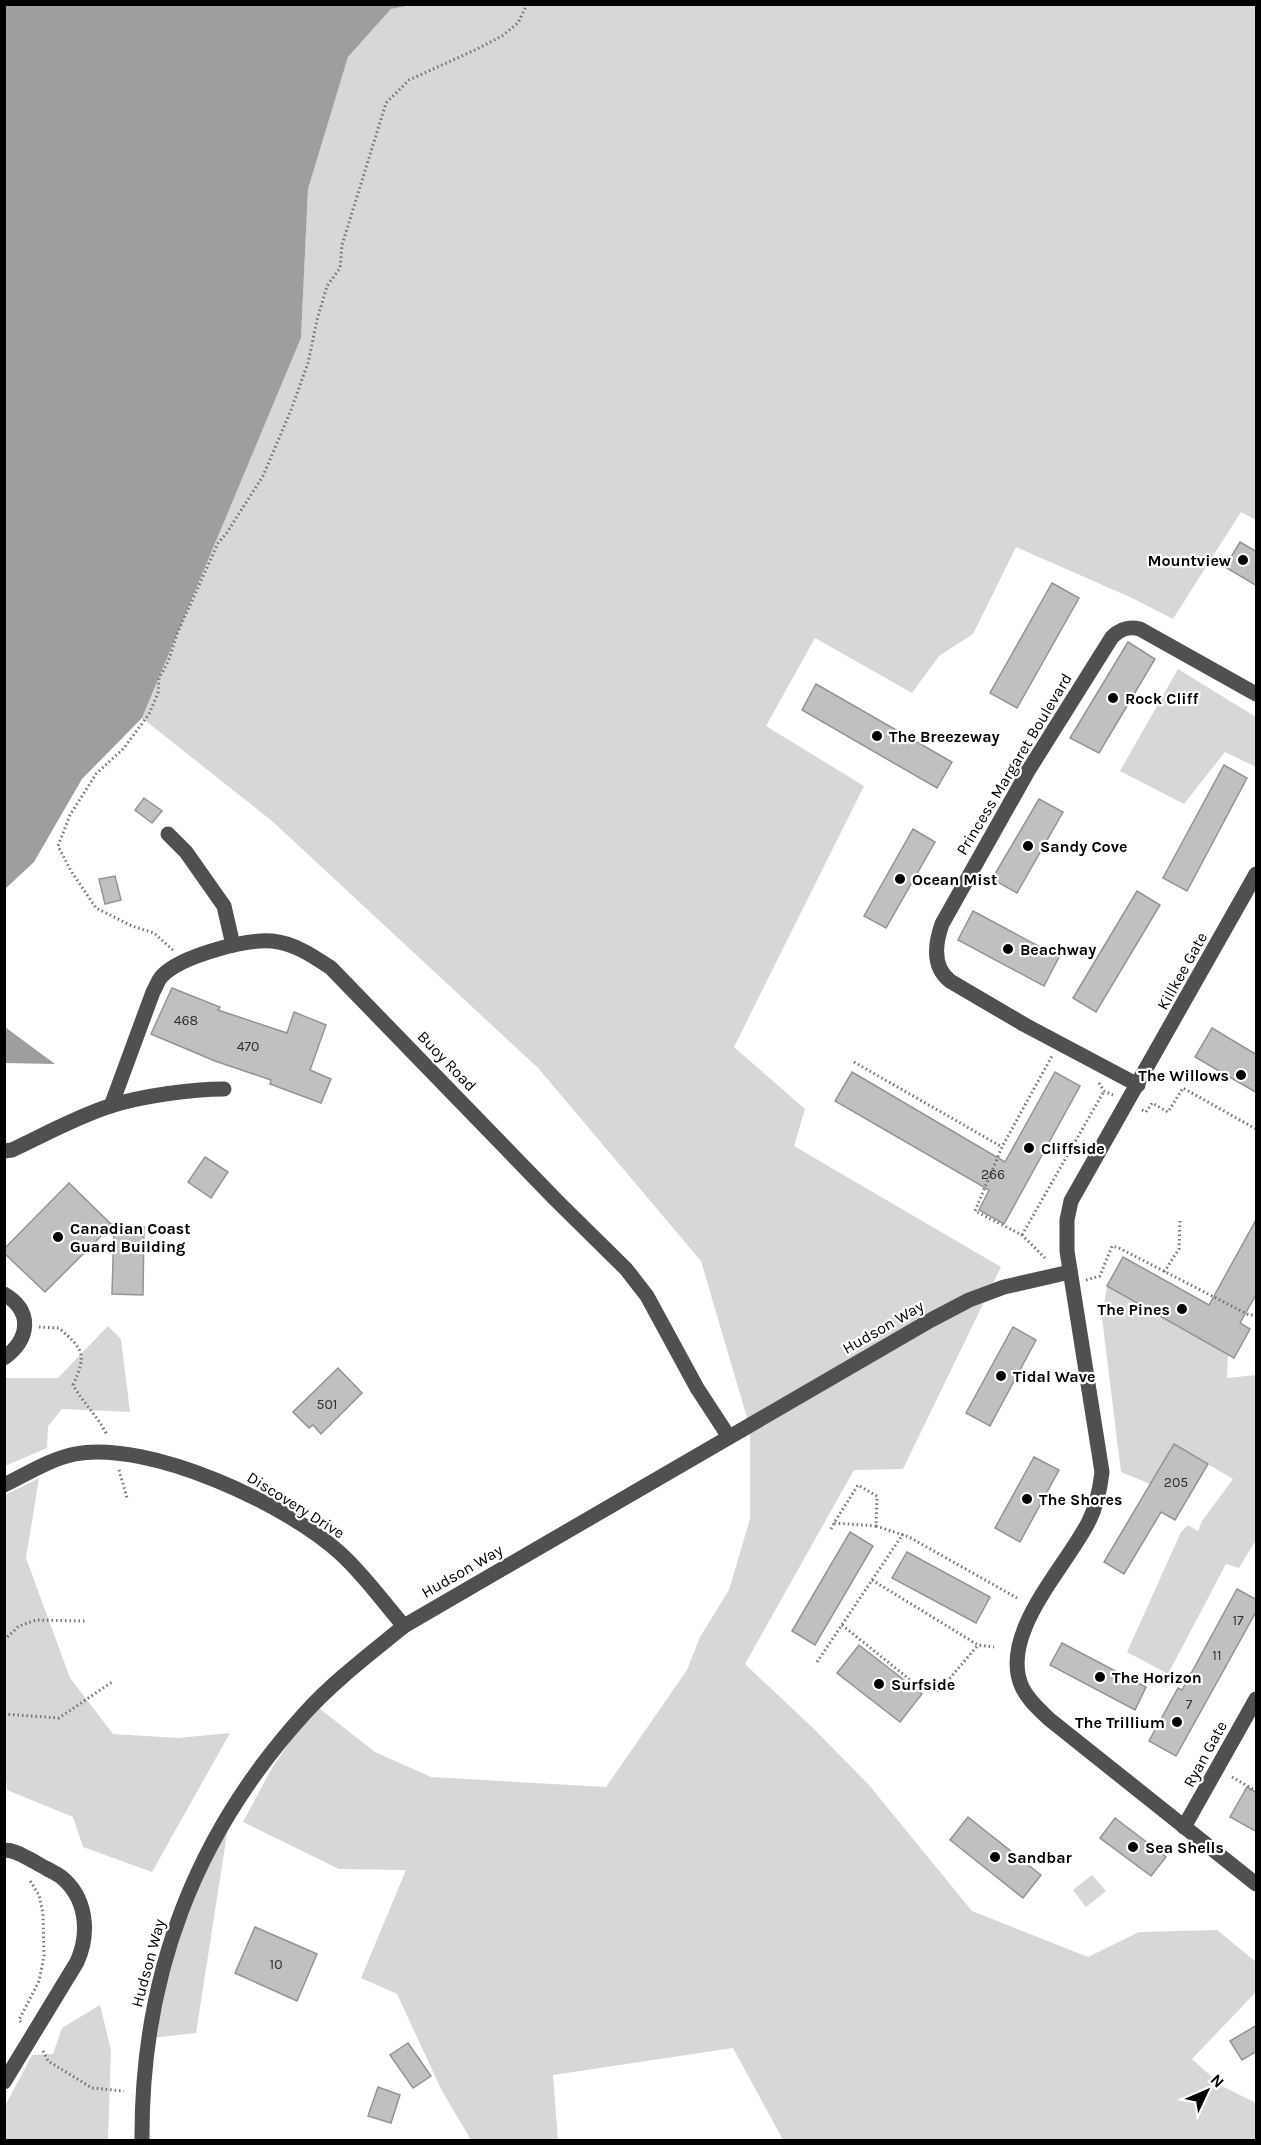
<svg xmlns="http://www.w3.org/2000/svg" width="1261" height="2145" font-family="Karla,sans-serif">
<rect width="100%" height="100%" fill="#fff"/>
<g fill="#d7d7d7">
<path d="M410,4L1256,5V520L1241,512L1173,619L1132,598L1016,547L973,634L939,656L912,693L815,638L766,726L864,786L734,1047L805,1109L794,1146L1001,1267L903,1469L854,1470L745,1664L813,1728L869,1785L972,1911L1088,1957L1139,1932L1217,1930L1256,1962V1992L1192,2059L1222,2086L1256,2103V2140H783L733,2048L553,2075L558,2140H471L442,2091L397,1994L361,1978L406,1870L339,1869L243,1822L272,1768L315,1705L375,1752L431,1777L606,1787L687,1670L700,1637L729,1590L750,1519V1428L701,1261L538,1068L272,821L142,718L301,338L308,189L348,57L391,9Z"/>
<path d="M1178,669L1256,717V767L1225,752L1184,804L1120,771Z"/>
<path d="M1107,1286L1228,1355L1227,1378L1256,1375V1540L1239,1568L1226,1564L1168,1674L1127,1652L1181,1532L1188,1525L1198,1531L1202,1521L1233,1479L1174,1444L1150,1484L1121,1472L1102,1318Z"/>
<path d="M108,1326L121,1339L130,1412L62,1409L48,1426L47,1448L5,1466V1378H58Z"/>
<path d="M39,1478L26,1558L70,1678L113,1734L178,1738L230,1733L152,1872L83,1847L73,1817L7,1790L4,1754L5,1495Z"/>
<path d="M231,1808L196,2033L151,2038L161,1978Z"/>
<path d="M1092,1875L1106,1891L1086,1907L1073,1890Z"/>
<path d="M100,2005L111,2050L108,2140H5V2106L32,2055L53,2054L62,2028Z"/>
</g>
<g fill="#9e9e9e">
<path d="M5,4L410,5L391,9L348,57L308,189L301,338L142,718L82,779L34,862L5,889Z"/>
<path d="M5,1027L55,1064L5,1063Z"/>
</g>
<g fill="#c0c0c0" stroke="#949494" stroke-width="1.5">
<path d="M1240,542L1257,552V586L1225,567Z"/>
<path d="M1052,583L1079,598L1017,708L990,693Z"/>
<path d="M1128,642L1155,659L1099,753L1070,738Z"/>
<path d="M816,684L952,762L937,788L802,710Z"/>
<path d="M1224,765L1247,778L1187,891L1163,878Z"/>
<path d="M144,798L162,811L152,823L135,810Z"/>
<path d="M1039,799L1063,812L1017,893L992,879Z"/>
<path d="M913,829L935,842L886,928L864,916Z"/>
<path d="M115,876L121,900L105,904L99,879Z"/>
<path d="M1137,891L1160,905L1096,1012L1073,998Z"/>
<path d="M973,911L1059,957L1044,986L958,940Z"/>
<path d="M172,988L220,1007L218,1010L287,1033L294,1012L326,1025L310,1070L331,1079L321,1103L270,1084L271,1080L215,1061L151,1034Z"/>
<path d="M1212,1028L1257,1055V1093L1195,1057Z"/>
<path d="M852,1072L1005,1162L1055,1072L1080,1086L1004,1224L979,1210L989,1190L835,1101Z"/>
<path d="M205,1157L228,1172L211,1198L188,1182Z"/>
<path d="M69,1183L112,1225L45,1292L4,1253V1249Z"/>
<path d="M1257,1218V1293L1240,1323L1250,1329L1234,1358L1107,1286L1123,1257L1209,1305Z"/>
<path d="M114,1227H144L143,1295L112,1294Z"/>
<path d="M1013,1327L1036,1340L990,1426L966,1413Z"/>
<path d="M338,1368L362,1393L321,1434L313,1425L309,1428L293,1412Z"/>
<path d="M1174,1444L1208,1464L1175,1520L1161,1512L1124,1574L1104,1562Z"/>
<path d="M1034,1457L1059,1470L1020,1542L995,1528Z"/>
<path d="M850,1532L873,1546L815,1645L792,1631Z"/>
<path d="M907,1552L990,1597L976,1623L892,1578Z"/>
<path d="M1237,1589L1257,1600V1610L1176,1756L1149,1741L1178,1688L1182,1690Z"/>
<path d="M1062,1643L1146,1687L1135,1710L1050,1665Z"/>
<path d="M859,1645L922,1694L900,1722L837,1673Z"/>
<path d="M1247,1787L1257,1793V1832L1230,1817Z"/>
<path d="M968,1817L1041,1875L1023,1898L950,1840Z"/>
<path d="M1115,1818L1166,1857L1151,1876L1100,1838Z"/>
<path d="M255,1927L317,1954L297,2001L235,1973Z"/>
<path d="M1257,2025V2051L1242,2060L1230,2041Z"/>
<path d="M408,2043L431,2076L413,2088L390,2055Z"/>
<path d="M378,2087L400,2095L391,2123L368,2116Z"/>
</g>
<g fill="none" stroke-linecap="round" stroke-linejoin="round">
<g stroke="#727272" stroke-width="3" stroke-dasharray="1.5 3" stroke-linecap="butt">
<path d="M173,950L154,933L132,926L96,908L71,871L58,846L70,815L96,774L124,748L149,714L158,693L159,678L168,662L178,632L218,543L226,534L263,476L291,410L308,363L317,320L327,286L340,268L342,245L386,103L409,80L475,50L502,36L518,23L527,4"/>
<path d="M854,1062L1002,1147"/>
<path d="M1099,1083L1104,1091L1113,1095"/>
<path d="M1142,1110L1146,1112L1152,1103L1168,1112L1183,1088L1256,1129"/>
<path d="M1022,1235L1104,1091"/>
<path d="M1045,1258L1022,1235L975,1211L1002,1147L1052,1056"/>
<path d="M1164,1272L1179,1249L1180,1219"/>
<path d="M1086,1280L1100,1276L1112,1246L1119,1248L1249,1315H1256"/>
<path d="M39,1327L59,1328C84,1350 87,1354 73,1385C84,1404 97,1415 107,1435"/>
<path d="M119,1470L127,1498"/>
<path d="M876,1526L909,1537L1017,1598"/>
<path d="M831,1529L834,1523L858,1485L877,1496L876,1526L834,1523"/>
<path d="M872,1580L978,1645L994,1647"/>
<path d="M842,1625L914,1683L939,1691L978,1645"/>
<path d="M4,1640L19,1626L36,1620L87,1621"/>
<path d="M817,1662L903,1534"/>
<path d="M4,1714L59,1718L112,1682"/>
<path d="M1232,1777L1256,1791"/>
<path d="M21,2022L19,2020L39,1981L44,1956L43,1914L39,1895L29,1879"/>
<path d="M43,2051L48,2061L92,2088L124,2091"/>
</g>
<g stroke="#505050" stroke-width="15">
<path d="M168,834L186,852L224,906L233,945"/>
<path d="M1256,874L1071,1201L1067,1220V1251L1102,1472C1100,1489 1097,1505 1089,1521C1067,1566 998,1634 1022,1687C1028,1700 1039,1709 1049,1719L1256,1884"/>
<path d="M1138,1085L1025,1025L950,981C932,967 935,944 942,924L1028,771L1112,637C1120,629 1128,626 1140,629L1256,694"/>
<path d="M111,1106L153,992C156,987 158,980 162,976C181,956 245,939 272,941C294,943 313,956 331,968L556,1200L626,1269L647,1296L697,1388L729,1437"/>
<path d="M4,1151L12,1150C44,1135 76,1117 110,1106C142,1096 191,1089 224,1089"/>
<path d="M4,1294C33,1311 30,1339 4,1358"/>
<path d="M4,1485C27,1474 50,1459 75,1454C149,1440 287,1504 341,1554C365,1576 383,1602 404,1626"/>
<path d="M1184,1827L1256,1699"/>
<path d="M4,1850C16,1850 25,1857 35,1862C43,1867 52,1871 60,1876C87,1897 90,1933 77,1962L4,2082"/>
<path d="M142,2140C141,1976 194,1835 305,1713C334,1681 370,1654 404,1626L931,1320L969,1300L1004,1287L1070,1272"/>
</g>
</g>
<g fill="#000" stroke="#fff" stroke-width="2">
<circle cx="1243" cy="560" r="6"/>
<circle cx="1113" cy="698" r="6"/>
<circle cx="877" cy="736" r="6"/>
<circle cx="1028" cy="846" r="6"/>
<circle cx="900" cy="879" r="6"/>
<circle cx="1008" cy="949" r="6"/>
<circle cx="1241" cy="1075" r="6"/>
<circle cx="1029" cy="1148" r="6"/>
<circle cx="58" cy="1237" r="6"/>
<circle cx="1182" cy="1309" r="6"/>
<circle cx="1001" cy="1376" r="6"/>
<circle cx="1027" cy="1499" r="6"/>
<circle cx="1100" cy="1677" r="6"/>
<circle cx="879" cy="1684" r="6"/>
<circle cx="1177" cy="1722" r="6"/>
<circle cx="1133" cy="1847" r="6"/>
<circle cx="995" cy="1857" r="6"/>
</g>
<g text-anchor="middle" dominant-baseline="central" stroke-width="4.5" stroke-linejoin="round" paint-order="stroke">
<g font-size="14" fill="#303030">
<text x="186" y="1020">468</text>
<text x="248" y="1046">470</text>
<text x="993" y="1174">266</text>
<text x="327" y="1404">501</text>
<text x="1176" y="1482">205</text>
<text x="1238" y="1620">17</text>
<text x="1217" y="1655">11</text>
<text x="1189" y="1704">7</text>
<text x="276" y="1964">10</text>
</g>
<g font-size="16" font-weight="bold" fill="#000" stroke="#fff" text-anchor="start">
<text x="1231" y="560" text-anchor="end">Mountview</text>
<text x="1125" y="698">Rock Cliff</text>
<text x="889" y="736">The Breezeway</text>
<text x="1040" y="846">Sandy Cove</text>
<text x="912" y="879">Ocean Mist</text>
<text x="1020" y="949">Beachway</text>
<text x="1229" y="1075" text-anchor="end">The Willows</text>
<text x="1041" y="1148">Cliffside</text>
<text x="70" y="1228">Canadian Coast<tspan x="70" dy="18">Guard Building</tspan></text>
<text x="1170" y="1309" text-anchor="end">The Pines</text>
<text x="1013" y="1376">Tidal Wave</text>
<text x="1039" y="1499">The Shores</text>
<text x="1112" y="1677">The Horizon</text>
<text x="891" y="1684">Surfside</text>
<text x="1165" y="1722" text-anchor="end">The Trillium</text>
<text x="1145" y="1847">Sea Shells</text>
<text x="1007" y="1857">Sandbar</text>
</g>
<g font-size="16" fill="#000" stroke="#fff">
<text transform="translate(1014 764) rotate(-59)">Princess Margaret Boulevard</text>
<text transform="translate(1182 971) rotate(-61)">Killkee Gate</text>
<text transform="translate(447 1061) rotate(46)">Buoy Road</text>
<text transform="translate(883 1327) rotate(-30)">Hudson Way</text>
<text transform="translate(296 1505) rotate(32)">Discovery Drive</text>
<text transform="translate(462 1571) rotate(-30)">Hudson Way</text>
<text transform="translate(1205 1754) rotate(-61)">Ryan Gate</text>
<text transform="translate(148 1963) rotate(-75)">Hudson Way</text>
</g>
</g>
<rect width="1261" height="2145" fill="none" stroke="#000000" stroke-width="12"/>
<g transform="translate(1207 2091) rotate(46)" stroke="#ffffff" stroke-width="4.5" paint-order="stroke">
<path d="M0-4.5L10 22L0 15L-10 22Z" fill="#000000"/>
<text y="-9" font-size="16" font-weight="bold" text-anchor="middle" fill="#000000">N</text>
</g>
</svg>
